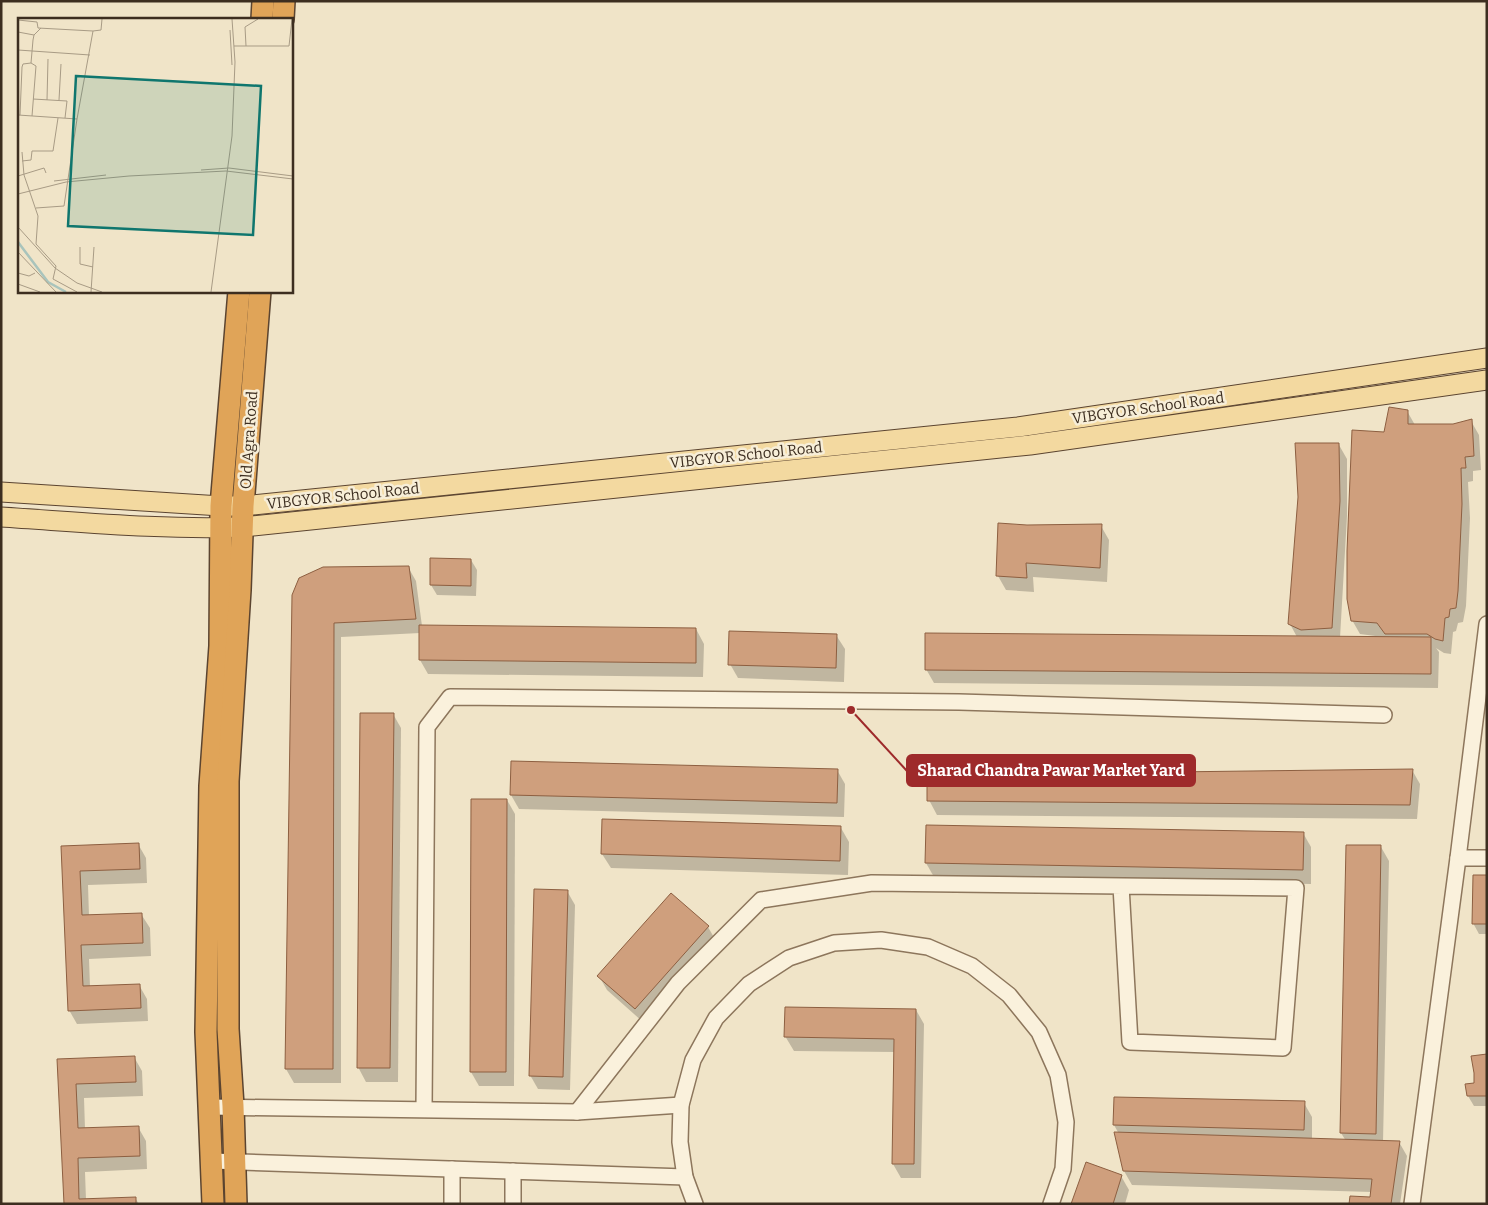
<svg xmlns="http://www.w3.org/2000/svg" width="1488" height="1205" font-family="Bitter,serif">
<rect width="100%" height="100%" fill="#f0e4c8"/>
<g fill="#0003">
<path d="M1407,411L1415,425H1453L1471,421L1479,435L1481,470L1473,471V481L1468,482L1470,518L1466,606L1463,622L1458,623L1456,631L1453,632L1451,654L1444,653L1436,648L1439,652L1438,688L934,683L926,669L1297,637L1290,624L1339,445L1347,459V516L1340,638H1375V636L1360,634L1352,620L1385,433Z"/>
<path d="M1027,526H1101L1109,540L1107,582L1033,577L1034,592L1006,590L998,576Z"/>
<path d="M471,560L477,570L476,596L437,595L431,585Z"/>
<path d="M408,567L416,581L422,626L696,629L704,644L703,677L428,674L420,660V633L341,637V1083H294L286,1069L294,596Z"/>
<path d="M836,635L845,649L844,682L738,678L730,664Z"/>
<path d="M393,714L401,728L398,1082H366L358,1067Z"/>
<path d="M837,770L845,784L844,817L519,809L511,795Z"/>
<path d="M1412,770L1420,784L1417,819L937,815L929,800Z"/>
<path d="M507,800L515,814L514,1086H479L471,1072Z"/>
<path d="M841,828L849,842L848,875L611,868L602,854Z"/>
<path d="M1303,833L1311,847V884L934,877L926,863Z"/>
<path d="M138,844L146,858L147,883L88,885L89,916L141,914L150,928L151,956L89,959L90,987L139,985L147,999L148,1021L77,1024L69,1010L62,847Z"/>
<path d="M1347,846L1381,847L1389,861L1383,1142H1399L1407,1156L1400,1204H1350L1371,1199L1372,1192L1132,1185L1124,1171L1119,1134L1114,1125L1304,1103L1312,1117V1140L1346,1141L1341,1133Z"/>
<path d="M1487,876V934H1479L1473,923Z"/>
<path d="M567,891L575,905L570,1090L538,1089L530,1075Z"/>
<path d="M708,927L716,941L643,1022L607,990L599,976Z"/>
<path d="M916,1010L924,1024L921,1178H901L893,1164L895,1052L794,1051L785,1036Z"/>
<path d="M1487,1056V1106H1474L1468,1096Z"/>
<path d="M134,1057L142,1071L143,1096L84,1098L85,1129L138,1127L146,1141L147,1169L85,1172L86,1200L135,1198L139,1204H65L59,1060Z"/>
<path d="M1121,1176L1129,1190L1125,1204H1072Z"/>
</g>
<g fill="#cf9f7d" stroke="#8d5f41">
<path d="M1389,407L1408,410V424H1453L1472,419L1474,456L1465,457L1466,468H1461L1462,504L1458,591L1456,608L1450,609L1449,617L1445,618L1443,641L1435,639L1427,634H1385L1377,623L1351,621L1347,599V551L1352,430L1384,432Z"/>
<path d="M1295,443H1339L1340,501L1332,628L1301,630L1288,624L1298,497Z"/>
<path d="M998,523L1027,525L1102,524L1100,568L1026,563L1027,578L996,576Z"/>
<path d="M430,558L471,559V586L430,585Z"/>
<path d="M409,566L416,619L334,623L333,1069H285L292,595L299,578L323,567Z"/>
<path d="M419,625L696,628V663L419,660Z"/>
<path d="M729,631L837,634L836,668L728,665Z"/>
<path d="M925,633L1431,637V674L925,670Z"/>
<path d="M360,713H394L390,1068H357Z"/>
<path d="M511,761L838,769L837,803L510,795Z"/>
<path d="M1413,769L1410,805L927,801V775Z"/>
<path d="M471,799H507L506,1072H470Z"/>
<path d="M602,819L841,826L840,861L601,854Z"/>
<path d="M926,825L1304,832L1303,870L925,863Z"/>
<path d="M139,843L140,869L80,871L82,915L142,913L143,943L81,945L83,986L140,984L141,1008L68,1011L61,846Z"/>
<path d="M1346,845H1381L1376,1134L1340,1133Z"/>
<path d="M1473,875H1487V924H1472Z"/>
<path d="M534,889L568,890L563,1077L529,1076Z"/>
<path d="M671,893L709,926L635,1009L597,976Z"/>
<path d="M785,1007L916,1009L914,1164H892L894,1039L784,1037Z"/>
<path d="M1487,1054V1096H1467L1465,1084L1474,1083V1073L1471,1056Z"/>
<path d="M135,1056L136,1082L76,1084L78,1128L139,1126L140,1156L78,1158L79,1199L136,1197V1204H64L57,1059Z"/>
<path d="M1114,1097L1305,1101L1304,1130L1113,1125Z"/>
<path d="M1114,1132L1400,1141L1391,1204H1349L1350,1196L1370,1197L1372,1179L1123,1171Z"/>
<path d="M1086,1162L1122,1175L1113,1204H1071Z"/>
</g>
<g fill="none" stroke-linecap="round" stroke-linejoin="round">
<g stroke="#8d765c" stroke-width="18">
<g id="minor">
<path d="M1458,858L1487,624"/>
<path d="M209,1107L577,1112L681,1105"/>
<path d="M424,1109L427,727L450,697L959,702L1384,715"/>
<path d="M577,1112L678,983L761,900L872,883L1296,888L1283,1048L1130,1042L1121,886"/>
<path d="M212,1161L685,1177"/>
<path d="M452,1204V1169"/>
<path d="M513,1204V1171"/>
<path d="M695,1204L685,1177L680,1142L681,1105L693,1060L716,1018L749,984L789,958L834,943L881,940L928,947L972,966L1009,995L1039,1032L1058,1075L1066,1122L1063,1169L1051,1204"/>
<path d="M1412,1204L1458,858H1487"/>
</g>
</g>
<g stroke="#5b4430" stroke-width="21">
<g id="major">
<path d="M1,492L221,506H243L1018,427L1487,358"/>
<path d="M1,517C81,522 162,530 243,527L1030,445L1487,380"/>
</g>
</g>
<g stroke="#5b4430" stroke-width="24">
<g id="highway">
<path d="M262,19L263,1"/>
<path d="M283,19L284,1"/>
<path d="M213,1204L206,1032L210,786L220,646L221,506L239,291"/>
<path d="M236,1204L233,1106L228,1029V781L240,590L243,506L260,291"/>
</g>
</g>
<use href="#minor" stroke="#faf1dc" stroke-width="15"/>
<use href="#major" stroke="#f3d9a0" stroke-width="19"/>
<use href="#highway" stroke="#e0a458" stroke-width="21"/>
</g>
<g text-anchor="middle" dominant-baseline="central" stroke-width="5" stroke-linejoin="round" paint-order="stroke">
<g font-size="15" fill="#3d2e20" stroke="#f7eed8">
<text transform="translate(1148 408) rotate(-8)">VIBGYOR School Road</text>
<text transform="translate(249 440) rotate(-86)">Old Agra Road</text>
<text transform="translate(746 455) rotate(-6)">VIBGYOR School Road</text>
<text transform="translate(343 496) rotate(-6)">VIBGYOR School Road</text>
</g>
</g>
<g transform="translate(18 18)">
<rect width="275" height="275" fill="#f0e4c8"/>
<path fill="none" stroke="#a9c4bc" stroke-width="2.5" d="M0,224L30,264L48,274"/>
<path fill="none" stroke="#a89b85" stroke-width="1" d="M0,2L19,4L20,10L75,13M212,12L214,47M0,14L16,17M216,28H271L274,1M228,28L227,9L240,1M0,32L72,37M15,81L49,83L47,100M29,82L30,41M41,82L43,46M0,97L59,101L75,13L83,12L84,1M2,97L4,49L5,46L13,45M14,98L18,48L13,45L15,22L16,17L23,10M4,134L6,157L20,198L18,226L38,248L35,261L59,274M4,143L13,142L14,133H35L40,100M183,152L211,150L275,158M0,158L26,150L28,155M36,163L88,157M0,176L48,164L111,158L208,153L275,161M18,190L46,188L59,101M0,209L37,250L59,265L84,274M62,229V246L75,249M0,234L38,274M0,255L11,258L17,255M0,266L22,274M73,274L76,229M193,274L214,118L217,44L214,1"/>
<path fill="#0f766e" fill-opacity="0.15" stroke="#0f766e" stroke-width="2.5" d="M58,58L243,68L235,217L50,208Z"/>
<rect width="275" height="275" fill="none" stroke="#3d2e20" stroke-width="2.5"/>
</g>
<path fill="none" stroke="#9e2a2b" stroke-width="2" d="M851 710L907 771"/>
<circle fill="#9e2a2b" stroke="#f7eed8" stroke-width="2" cx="851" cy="710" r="5"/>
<rect fill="#9e2a2b" stroke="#9e2a2b" stroke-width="2" x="907" y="755" width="288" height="31" rx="5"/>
<g font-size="16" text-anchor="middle" font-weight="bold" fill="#fff">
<text x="1051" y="776">Sharad Chandra Pawar Market Yard</text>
</g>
<rect width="1488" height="1205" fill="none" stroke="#3d2e20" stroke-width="5"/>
</svg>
